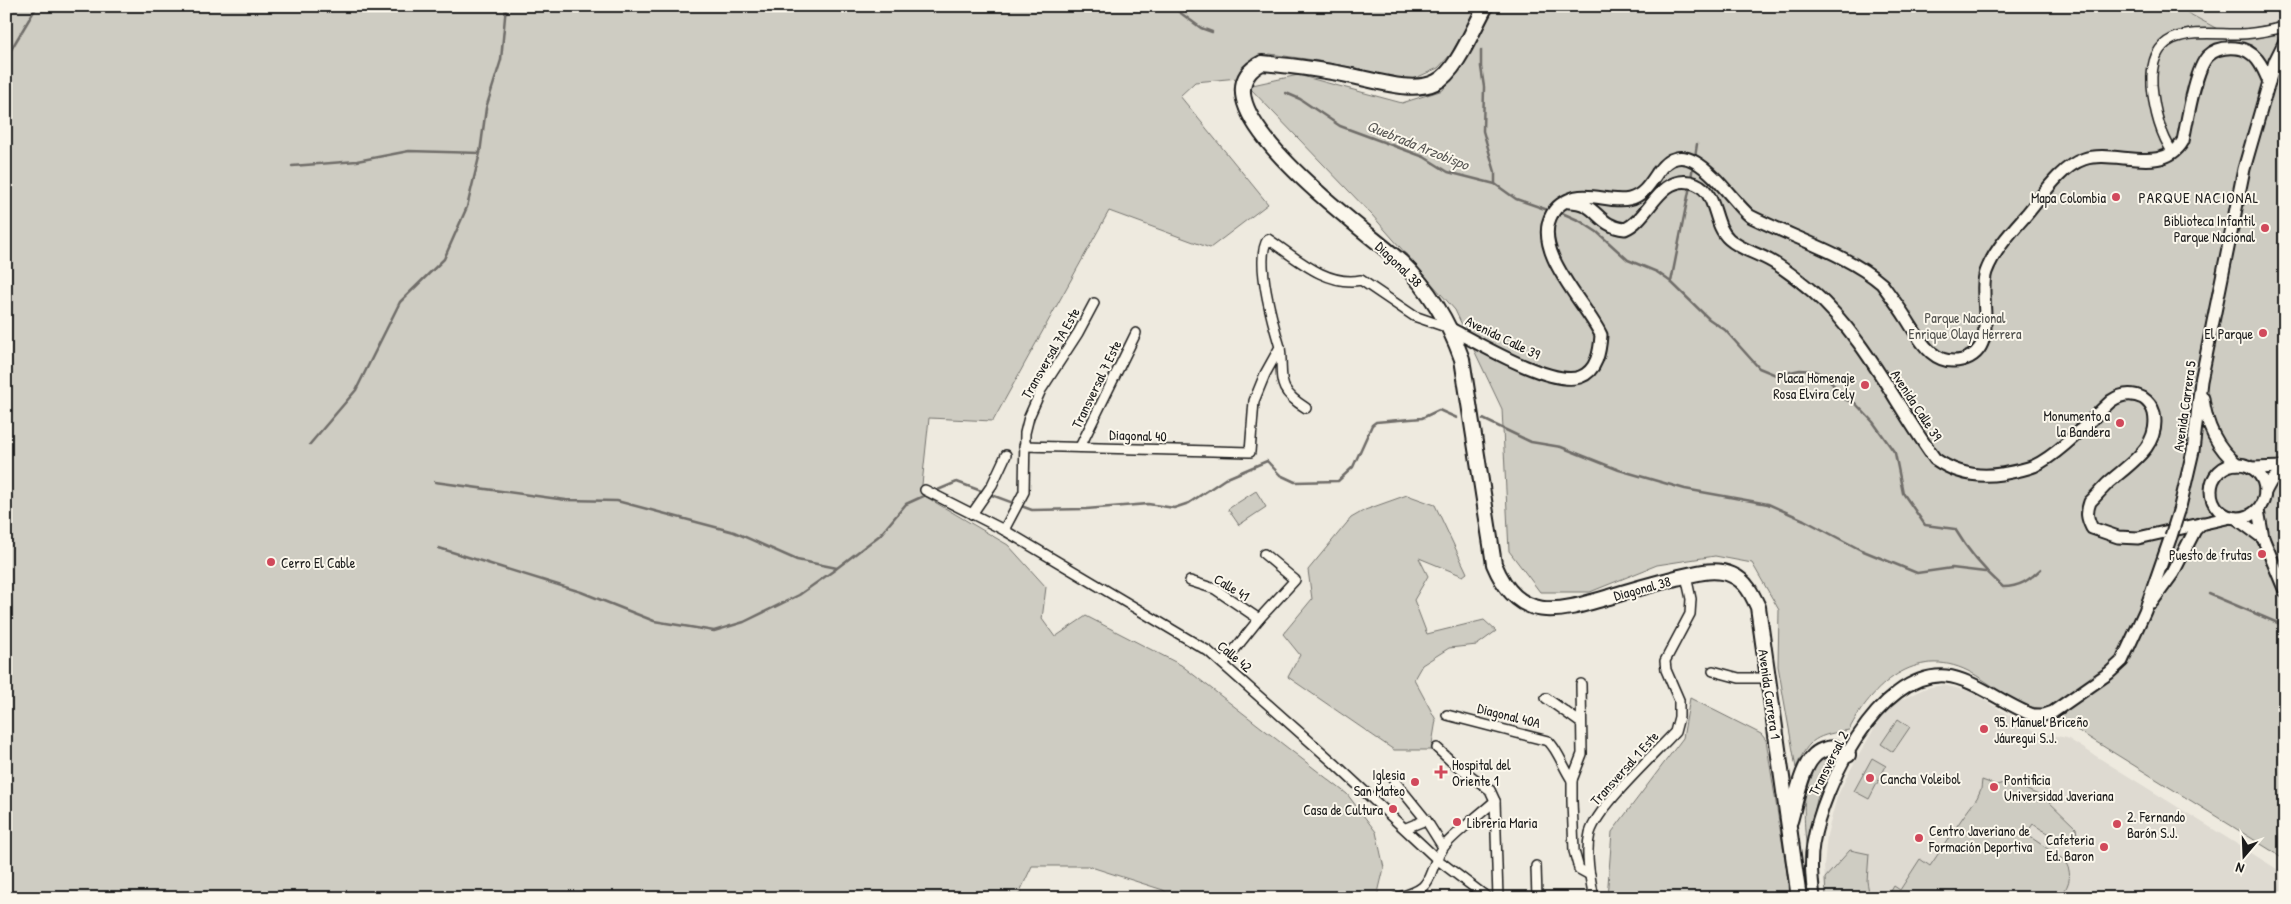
<svg xmlns="http://www.w3.org/2000/svg" width="2291" height="904" font-family="'Patrick Hand',sans-serif">
<rect width="100%" height="100%" fill="#eeeadf"/>
<filter id="ink" filterUnits="userSpaceOnUse"><feTurbulence type="fractalNoise" baseFrequency=".02" numOctaves="2"/><feDisplacementMap in="SourceGraphic" scale="10" xChannelSelector="R" yChannelSelector="G"/><feConvolveMatrix kernelMatrix="1 2 1 2 8 2 1 2 1" color-interpolation-filters="sRGB"/></filter>
<g filter="url(#ink)">
<g fill="#dedad1">
<path d="M2175,6H2285V21L2249,29L2223,32Z"/>
<path d="M1943,685L1969,691L2037,732L2067,738L2285,874V898H1826L1824,866L1827,835L1837,797L1847,776L1879,720L1894,703L1926,688Z"/>
</g>
<g fill="#ceccc2" stroke="#75746f">
<path d="M6,6H1478L1451,54L1438,68L1409,81L1391,79L1360,69L1313,60L1270,54L1249,62L1238,78L1195,82L1180,96L1268,204L1210,248L1109,211L993,421L929,418L921,494L1008,545L1046,587L1042,619L1055,637L1086,616L1181,665L1347,794L1376,832L1384,868L1378,893L1372,898H1174L1163,890L1088,866H1032L1017,898H6Z"/>
<path d="M1493,6H2175L2223,32L2249,29L2285,21V859L2043,709C2014,706 1992,683 1968,671C1916,645 1871,686 1849,730C1817,736 1809,737 1796,768L1778,666L1779,610L1752,563L1715,556L1657,565L1590,592H1540L1509,551L1502,409L1455,310L1372,215L1248,86L1298,75L1402,103L1443,90Z"/>
<path d="M1256,491L1266,507L1239,525L1228,509Z"/>
<path d="M1407,495L1435,505L1467,573L1463,576L1419,558L1428,576L1414,600L1427,634L1484,620L1496,631L1477,645L1449,648L1422,665L1414,679L1436,720L1431,750H1394L1288,677L1300,655L1283,634L1312,599L1308,570L1351,518L1365,510Z"/>
<path d="M1690,698L1761,734L1766,740L1787,872L1789,898H1607L1612,832L1683,738Z"/>
<path d="M1898,719L1910,727L1893,752L1881,744Z"/>
<path d="M1831,756L1835,759L1817,799L1807,850C1804,829 1797,754 1831,756Z"/>
<path d="M1872,758L1886,766L1869,799L1854,791Z"/>
<path d="M1982,780L1996,785L2004,783L2014,784L2045,798L2076,828L2077,836L2072,840C2060,840 2043,831 2033,824L2026,834L2064,860C2074,874 2069,885 2060,898H1887L1894,886L1900,890L1920,859L1930,866L1963,817L1977,798L1981,789Z"/>
<path d="M1850,850L1869,854L1867,881L1870,898H1826L1825,878Z"/>
</g>
<g fill="none" stroke-linecap="round" stroke-linejoin="round">
<g stroke="#6f6d69" stroke-width="2.5">
<path d="M1171,6L1201,28L1212,32"/>
<path d="M1481,50V67L1484,87L1483,131L1495,172V184"/>
<path d="M6,58L37,6"/>
<path d="M1286,93L1300,99L1340,126L1424,157L1448,172L1495,184L1516,199L1545,209"/>
<path d="M1695,157L1697,144"/>
<path d="M292,166L357,161L409,151L480,153"/>
<path d="M1691,179L1693,165"/>
<path d="M1562,213L1580,221L1597,232L1628,260L1657,272L1671,282L1709,319L1725,330L1759,368L1776,375L1800,370L1815,371L1828,378L1844,399L1855,403L1873,422L1895,453L1903,493L1925,525L1955,529C1968,551 1983,569 2003,587C2020,587 2029,580 2041,569"/>
<path d="M1671,282L1690,186"/>
<path d="M1483,419L1531,442L1561,447L1619,470L1685,489L1768,504L1804,520L1861,550L1917,573L1952,568L1985,572"/>
<path d="M310,444L356,390L400,302L444,259L467,207L480,153L486,108L501,60L506,6"/>
<path d="M435,482L566,500L617,501L734,532L797,560L837,568L880,535L906,504L928,494"/>
<path d="M933,492L957,482L984,492"/>
<path d="M989,494L1032,510L1086,509L1148,504L1174,508L1189,503L1225,479L1267,461L1280,475L1295,482L1338,481L1353,467L1372,425L1376,422L1422,418L1439,410L1457,418"/>
<path d="M439,548L581,592L654,621L714,631L744,622L799,595L836,569"/>
<path d="M2209,594L2285,626"/>
</g>
<g stroke="#1c1c1c" stroke-width="12">
<g id="street">
<path d="M2173,153C2159,132 2154,109 2152,85C2149,24 2197,34 2239,34C2255,34 2270,30 2285,27"/>
<path d="M1280,347C1284,379 1274,388 1306,408"/>
<path d="M1024,446L1250,452L1254,401L1265,374L1280,347C1273,324 1254,258 1268,239C1295,257 1326,287 1361,280L1414,316L1449,328"/>
<path d="M1080,447L1136,333"/>
<path d="M925,490L1004,530L1208,651L1334,763L1438,860L1488,898"/>
<path d="M972,514L992,485L1006,455"/>
<path d="M1004,530L1024,492L1025,433L1029,417L1041,390L1078,333L1094,303"/>
<path d="M1190,581L1215,589L1259,619"/>
<path d="M1223,664L1259,619L1295,580L1264,554"/>
<path d="M1713,671L1739,678H1768"/>
<path d="M1581,684L1582,754L1572,780V801L1574,851L1579,869L1590,875"/>
<path d="M1546,698L1581,723"/>
<path d="M1447,715L1548,741C1557,748 1564,769 1572,780"/>
<path d="M1437,748L1452,762L1490,790L1495,801L1498,898"/>
<path d="M1392,778L1426,820L1443,847"/>
<path d="M1406,828L1426,820"/>
<path d="M1536,866L1537,898"/>
<path d="M1396,898C1438,887 1423,879 1443,848C1450,837 1483,812 1495,801"/>
<path d="M1594,898C1590,878 1585,853 1590,833C1598,806 1654,755 1675,732L1679,717V700L1666,670L1665,661L1690,614L1691,599L1686,576"/>
</g>
</g>
<g stroke="#1c1c1c" stroke-width="15">
<g id="secondary">
<path d="M1569,202C1598,202 1596,226 1625,229C1649,219 1659,176 1690,182C1719,188 1711,223 1729,239C1740,249 1756,253 1769,260C1784,268 1799,280 1812,291C1865,337 1895,404 1935,459C1955,473 1976,478 2001,474C2012,472 2024,470 2034,466C2061,453 2089,421 2111,401C2121,394 2131,392 2143,398C2149,402 2152,406 2154,413C2161,446 2129,464 2108,483C2102,489 2096,496 2090,502C2086,513 2087,518 2092,528L2118,537L2138,538L2231,517"/>
<path d="M1449,328C1476,342 1551,387 1580,377C1597,371 1600,351 1601,335C1586,303 1531,251 1552,214C1557,205 1566,200 1576,197C1594,193 1611,203 1629,199C1643,196 1650,184 1658,172C1689,128 1727,197 1750,216C1791,237 1848,254 1882,284C1890,295 1899,307 1906,318C1919,338 1932,367 1962,360C2001,350 1977,298 1986,272C1994,250 2012,231 2027,214C2043,195 2060,167 2084,159C2115,149 2163,176 2183,141C2187,122 2195,69 2208,56C2215,49 2226,47 2236,48C2255,49 2263,67 2269,82"/>
<path d="M2203,398C2206,424 2216,447 2237,464"/>
<circle cx="2238" cy="491" r="27"/>
<path d="M2252,468L2285,467"/>
<path d="M2265,492L2271,481L2285,469"/>
<path d="M2258,510L2263,538L2285,591"/>
<path d="M2179,511L2193,451L2201,381L2244,169L2275,61L2285,41"/>
<path d="M2236,518L2263,538"/>
<path d="M2152,602L2173,573L2195,530L2202,523"/>
<path d="M1814,898C1812,880 1810,862 1813,844C1822,789 1877,671 1946,676C1972,678 2007,706 2033,715H2044L2053,712L2109,673L2122,661L2145,611L2171,536"/>
</g>
</g>
<g stroke="#1c1c1c" stroke-width="18">
<g id="primary">
<path d="M1486,6C1474,26 1457,72 1436,82C1414,93 1380,82 1357,77C1326,70 1294,66 1262,63C1182,103 1377,238 1402,263C1430,290 1449,323 1462,359L1494,564C1519,624 1558,612 1609,597C1631,590 1653,584 1676,578C1694,574 1714,567 1732,575C1746,581 1752,594 1758,607L1799,898"/>
<path d="M1790,821C1795,804 1801,769 1813,757C1818,751 1827,748 1835,748L1848,755"/>
</g>
</g>
<use href="#street" stroke="#fbf7ec" stroke-width="9"/>
<use href="#secondary" stroke="#fbf7ec" stroke-width="11"/>
<use href="#primary" stroke="#fbf7ec" stroke-width="14"/>
<g stroke="#1c1c1c" stroke-width="15" stroke-linecap="butt">
<path id="secondary-bridge" d="M2171,536L2179,511"/>
</g>
<use href="#secondary-bridge" stroke="#fbf7ec" stroke-width="11"/>
</g>
</g>
<g fill="#d1495b" stroke="#fbf7ec" stroke-width="2">
<circle cx="2116" cy="197" r="5"/>
<circle cx="2265" cy="228" r="5"/>
<circle cx="2263" cy="333" r="5"/>
<circle cx="1865" cy="385" r="5"/>
<circle cx="2120" cy="423" r="5"/>
<circle cx="2262" cy="554" r="5"/>
<circle cx="271" cy="562" r="5"/>
<circle cx="1984" cy="729" r="5"/>
<path d="M1438.5 764.5h5v5h5v5h-5v5h-5v-5h-5v-5h5z"/>
<circle cx="1870" cy="778" r="5"/>
<circle cx="1415" cy="782" r="5"/>
<circle cx="1994" cy="787" r="5"/>
<circle cx="1393" cy="809" r="5"/>
<circle cx="1457" cy="822" r="5"/>
<circle cx="2117" cy="824" r="5"/>
<circle cx="1919" cy="838" r="5"/>
<circle cx="2104" cy="847" r="5"/>
</g>
<g text-anchor="middle" dominant-baseline="central" stroke-width="4" stroke-linejoin="round" paint-order="stroke">
<g font-size="14" fill="#1c1c1c" stroke="#fbf7ec" text-anchor="end">
<text x="2106" y="197">Mapa Colombia</text>
<text x="2255" y="220">Biblioteca Infantil<tspan x="2255" dy="16">Parque Nacional</tspan></text>
<text x="2253" y="333">El Parque</text>
<text x="1855" y="377">Placa Homenaje<tspan x="1855" dy="16">Rosa Elvira Cely</tspan></text>
<text x="2110" y="415">Monumento a<tspan x="2110" dy="16">la Bandera</tspan></text>
<text x="2252" y="554">Puesto de frutas</text>
<text x="281" y="562" text-anchor="start">Cerro El Cable</text>
<text x="1994" y="721" text-anchor="start">95. Manuel Briceño<tspan x="1994" dy="16">Jáuregui S.J.</tspan></text>
<text x="1452" y="764" text-anchor="start">Hospital del<tspan x="1452" dy="16">Oriente 1</tspan></text>
<text x="1405" y="774">Iglesia<tspan x="1405" dy="16">San Mateo</tspan></text>
<text x="1880" y="778" text-anchor="start">Cancha Voleibol</text>
<text x="2004" y="779" text-anchor="start">Pontificia<tspan x="2004" dy="16">Universidad Javeriana</tspan></text>
<text x="1383" y="809">Casa de Cultura</text>
<text x="2127" y="816" text-anchor="start">2. Fernando<tspan x="2127" dy="16">Barón S.J.</tspan></text>
<text x="1467" y="822" text-anchor="start">Libreria Maria</text>
<text x="1929" y="830" text-anchor="start">Centro Javeriano de<tspan x="1929" dy="16">Formación Deportiva</tspan></text>
<text x="2094" y="839">Cafeteria<tspan x="2094" dy="16">Ed. Baron</tspan></text>
</g>
<g font-size="14" fill="#1c1c1c" stroke="#fbf7ec">
<text transform="translate(1399 264) rotate(44)">Diagonal 38</text>
<text transform="translate(1503 337) rotate(26)">Avenida Calle 39</text>
<text transform="translate(1050 353) rotate(-60)">Transversal 7A Este</text>
<text transform="translate(1096 384) rotate(-64)">Transversal 7 Este</text>
<text transform="translate(1917 405) rotate(57)">Avenida Calle 39</text>
<text transform="translate(2184 406) rotate(-82)">Avenida Carrera 5</text>
<text transform="translate(1138 435) rotate(2)">Diagonal 40</text>
<text transform="translate(1232 587) rotate(31)">Calle 41</text>
<text transform="translate(1642 588) rotate(-15)">Diagonal 38</text>
<text transform="translate(1235 656) rotate(40)">Calle 42</text>
<text transform="translate(1770 694) rotate(82)">Avenida Carrera 1</text>
<text transform="translate(1509 715) rotate(14)">Diagonal 40A</text>
<text transform="translate(1828 763) rotate(-63)">Transversal 2</text>
<text transform="translate(1624 768) rotate(-48)">Transversal 1 Este</text>
</g>
<g font-size="14" fill="#51514e" stroke="#fbf7ec">
<text x="1965" y="317">Parque Nacional<tspan x="1965" dy="16">Enrique Olaya Herrera</tspan></text>
</g>
<g font-size="15" font-style="italic" fill="#5a5956" stroke="#fbf7ec">
<text transform="translate(1418 145) rotate(22)">Quebrada Arzobispo</text>
</g>
<g font-size="15" letter-spacing="1" fill="#1c1c1c" stroke="#fbf7ec">
<text x="2199" y="197">PARQUE NACIONAL</text>
</g>
</g>
<rect width="2291" height="904" fill="none" stroke="#fbf7ec" stroke-width="25"/>
<rect x="12" y="12" width="2266" height="879" fill="none" stroke="#1c1c1c" stroke-width="2" filter="url(#ink)"/>
<g transform="translate(2244 856) rotate(199)" stroke="#fbf7ec" stroke-width="4" paint-order="stroke">
<path d="M0-4L9 19L0 12L-9 19Z" fill="#1c1c1c"/>
<text y="-8" font-size="14" font-weight="bold" text-anchor="middle" fill="#1c1c1c">N</text>
</g>
</svg>
